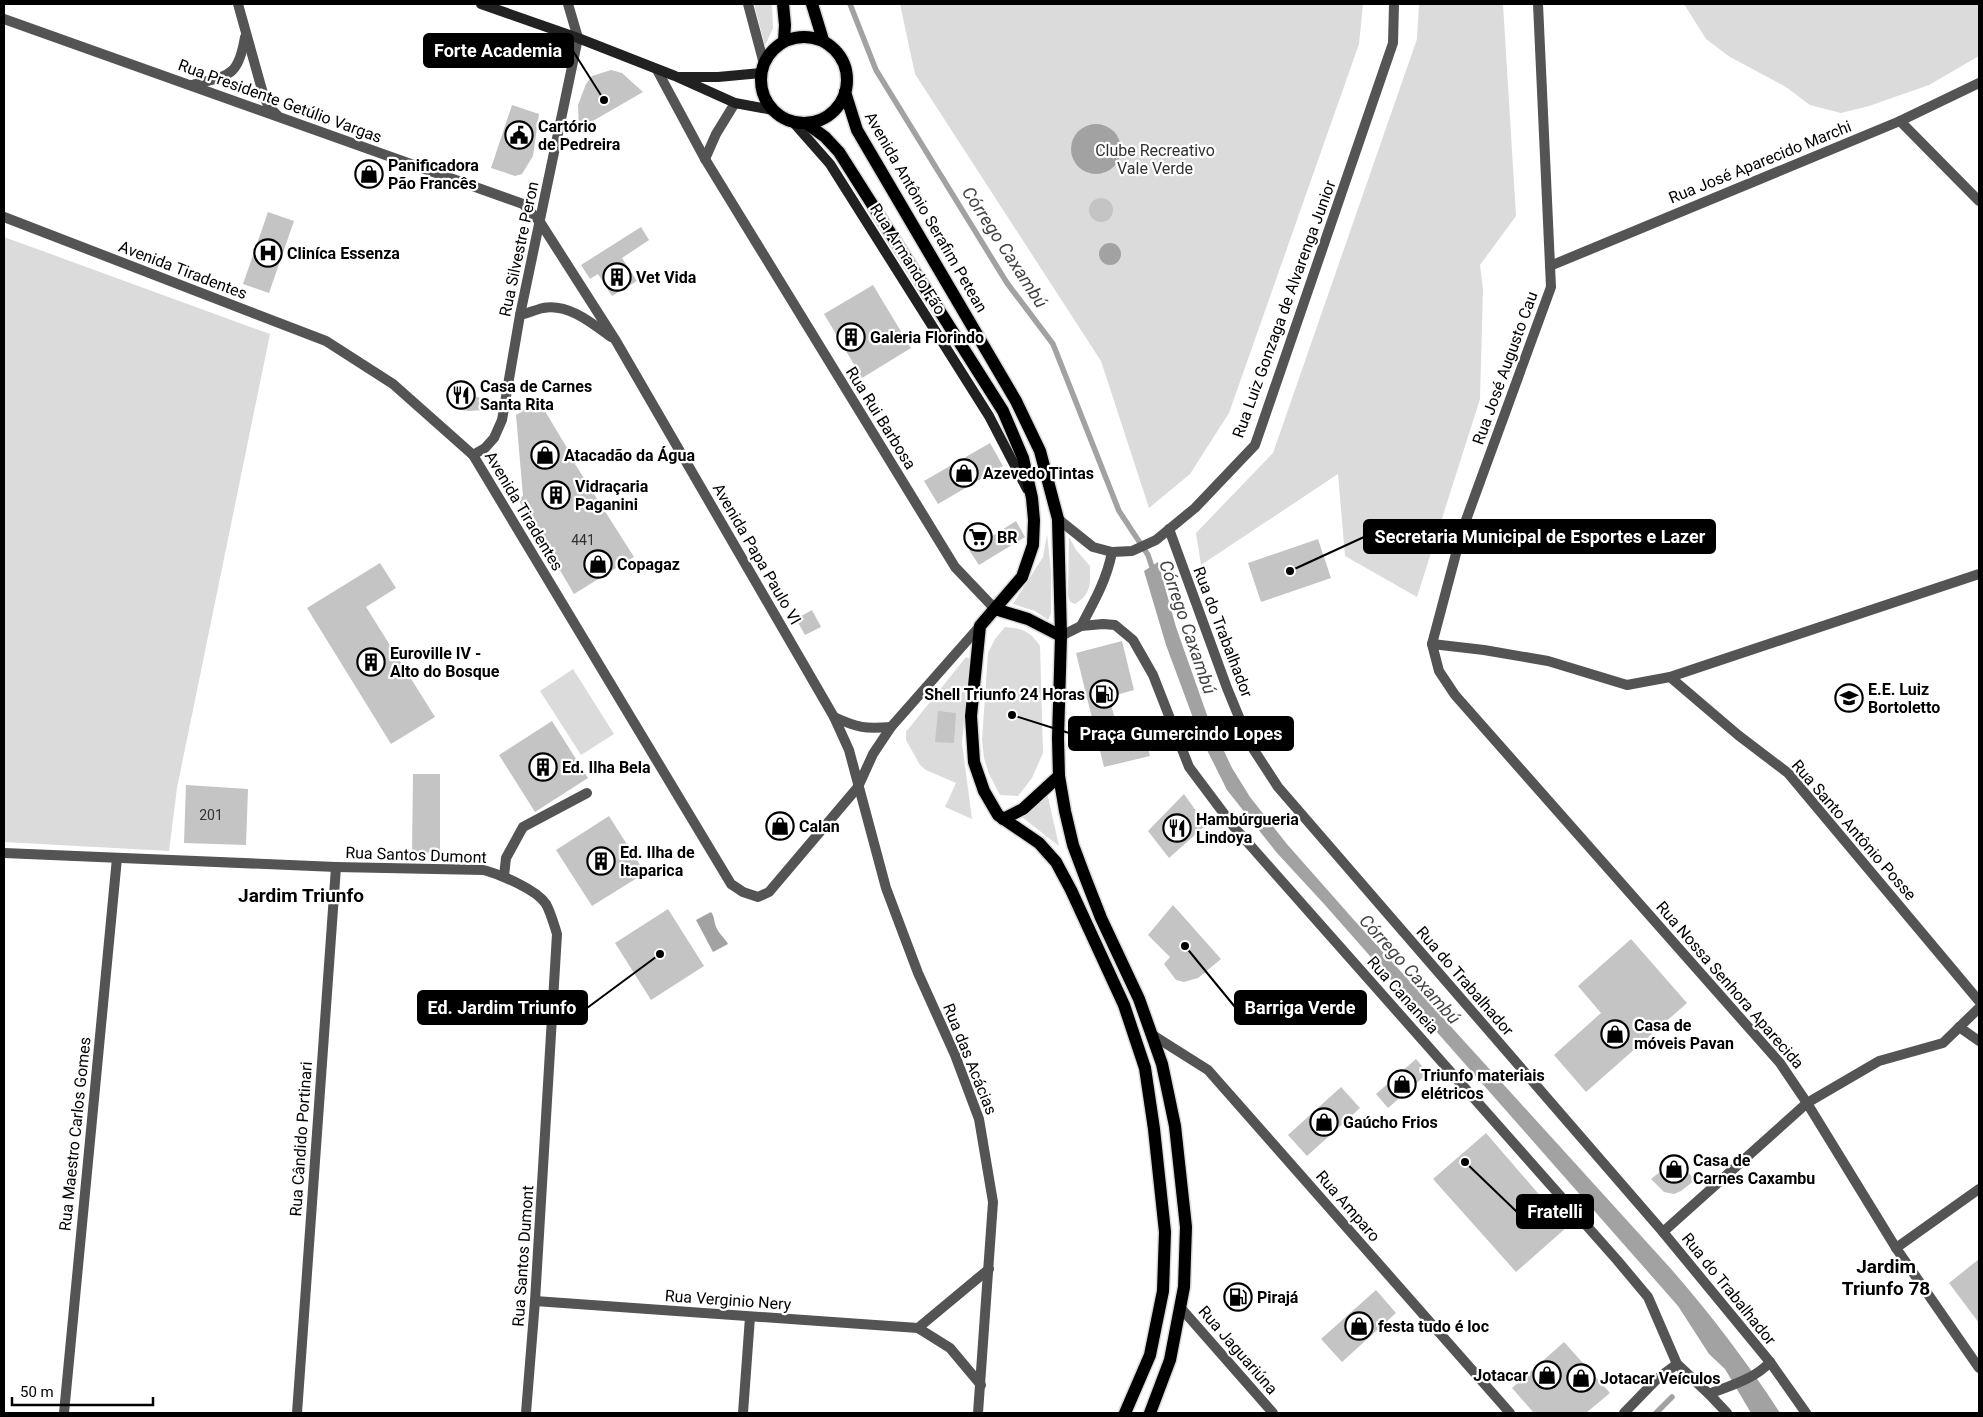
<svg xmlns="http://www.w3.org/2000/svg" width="1983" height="1417" font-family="Roboto,sans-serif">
<rect width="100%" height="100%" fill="#fff"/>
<g fill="#dbdbdb">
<path d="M754,4H772L773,28L765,46Z"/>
<path d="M900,4H1363L1359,44L1229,413L1190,474L1149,508L1101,361L915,74Z"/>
<path d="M1419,4H1503L1516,216L1480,265L1483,289L1480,399L1417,597L1345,556L1338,474L1201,565L1196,533L1273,453L1417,39Z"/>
<path d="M1684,4H1979V56L1929,85L1869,106L1841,113L1810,105L1786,87L1730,57L1706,39Z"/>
<path d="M4,237L270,334L177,788L169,851L4,842Z"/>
<path d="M1047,534L1051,571V614L1048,620L1035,611L1013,604L1043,557Z"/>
<path d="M1069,537L1076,550L1090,566C1090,584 1092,593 1075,604L1070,602L1068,595Z"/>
<path d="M1005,627C1023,629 1029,630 1040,646L1043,753L1032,778L1018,796L1000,795L989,774L984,758L982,740L988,653L995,639Z"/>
<path d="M966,657L970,659L962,743L972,819L945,807L956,783L926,770L920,765L906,740V732Z"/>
<path d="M573,669L614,734L581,755L540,691Z"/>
<path d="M1047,793L1059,846L1018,814Z"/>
</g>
<g fill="#a2a2a2">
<circle cx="1096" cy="149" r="25"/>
<circle cx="1110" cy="254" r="11"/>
<path d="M1158,562L1176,627L1207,715L1232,768L1250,797L1286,843L1354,920L1672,1270C1711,1315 1748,1363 1780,1413H1751L1725,1369L1709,1354L1678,1306L1325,905L1277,853L1227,790L1199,734L1166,645L1144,571Z"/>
<path d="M711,912C714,916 714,919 715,924C717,932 724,937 728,944L713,952L696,920Z"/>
</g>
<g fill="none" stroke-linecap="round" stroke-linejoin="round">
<g stroke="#a2a2a2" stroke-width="5.5">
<path d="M850,4L876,70L1007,283L1053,344L1119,511L1148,555L1154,573"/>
<path d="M1656,1413L1672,1397"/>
</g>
</g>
<g fill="#c4c4c4">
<path d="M611,70L622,73L643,92L579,129L578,105L586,84L592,76Z"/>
<path d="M512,105L539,114L533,156L522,174L515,176L491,168Z"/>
<circle cx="1101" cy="210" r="12"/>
<path d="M268,212L294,221L269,293L243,284Z"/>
<path d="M641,227L649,240L622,258L637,281L612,296L598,274L590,279L581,265Z"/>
<path d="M873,285L911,348L862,378L824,314Z"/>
<path d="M454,388L498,405L497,409L469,411L461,410L447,402Z"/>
<path d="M539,401L576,463L575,464L634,557L574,594L518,499L523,496L516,415Z"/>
<path d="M990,443L1003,466L938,504L924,481Z"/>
<path d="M1016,521L1025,537L979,565L969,550L973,548L966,536L982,526L989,538Z"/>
<path d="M1318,539L1331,578L1261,602L1248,563Z"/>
<path d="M380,563L396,588L366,607L435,717L391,744L307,608Z"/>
<path d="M812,610L821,627L805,635L796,619Z"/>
<path d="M1122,641L1134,690L1109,697L1119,734L1143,728L1150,756L1104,767L1076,653Z"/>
<path d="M938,711L956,713L954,743L935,742Z"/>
<path d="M552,721L588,778L535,812L499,755Z"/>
<path d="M413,774H440V853L412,852Z"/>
<path d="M186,785L248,789L246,845L184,843Z"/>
<path d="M1184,794L1206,825L1169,858L1148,831Z"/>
<path d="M609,816L645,873L592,906L556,850Z"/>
<path d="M1173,905L1221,959L1198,978L1184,982L1176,980L1164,964L1170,957L1148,935Z"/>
<path d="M668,909L704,966L651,1000L615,943Z"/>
<path d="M1631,939L1687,1003L1586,1092L1554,1055L1601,1013L1578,986Z"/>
<path d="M1416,1059L1428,1073L1388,1108L1376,1094Z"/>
<path d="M1341,1087L1360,1108L1307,1156L1288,1135Z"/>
<path d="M1486,1133L1567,1227L1516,1272L1433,1179Z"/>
<path d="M1676,1159L1695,1180L1681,1191L1674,1194L1664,1192L1651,1179Z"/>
<path d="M1979,1259V1323L1949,1283Z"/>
<path d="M1376,1290L1396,1313L1342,1362L1321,1339Z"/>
<path d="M1564,1342L1610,1393L1586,1413H1534L1512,1388Z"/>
</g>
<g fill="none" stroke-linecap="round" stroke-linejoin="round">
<g stroke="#dbdbdb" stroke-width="15">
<g id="primary">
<path d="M783,4L785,25L784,41"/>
<path d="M812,4L823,40"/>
<circle cx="804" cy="80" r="43"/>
<path d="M845,92L857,130L1016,401L1040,451L1058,519L1061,636L1058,738L1059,776L1065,811L1073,845L1085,877L1101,918L1139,999L1162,1064L1175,1126L1186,1227L1184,1287L1170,1360L1150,1413"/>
<path d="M806,123L825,137L839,152L1003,411L1023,458L1032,498L1034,520L1033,545L1022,577L980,626L971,716L974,762L984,791L998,815L1039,843L1056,862L1071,890L1124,1005L1145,1068L1154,1129L1165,1232L1163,1291L1150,1355L1125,1413"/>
<path d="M995,609L1028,619L1061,636"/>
<path d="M1003,819L1023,809L1059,776"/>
</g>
</g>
<g stroke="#545454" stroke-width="10">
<path d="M238,4L264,97L269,107L277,115"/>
<path d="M748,4L764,64"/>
<path d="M1538,4L1551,287L1462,531L1432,644L1439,671L1455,695L1780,1063L1807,1103L1896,1248L1979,1368"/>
<path d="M4,19L523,204L540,222L616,341L834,717L849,750L886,888L918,973L955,1055L979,1119L993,1202L978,1413"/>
<path d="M657,70L705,159L955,567L995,609"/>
<path d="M192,85C229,75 238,78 245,37"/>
<path d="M1900,121L1979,201"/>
<path d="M705,159L716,134L735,103"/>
<path d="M4,217L326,341L393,384L473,455L731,884L743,892L758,897L769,892L858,787L873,754L891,727L980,626"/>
<path d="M1550,266L1900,121L1979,83"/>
<path d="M520,315C528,313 535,310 543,308C568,303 592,323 611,337"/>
<path d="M473,455L485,448L494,438L502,420L520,315L578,38L568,4"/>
<path d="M1058,519L1093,547L1112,552L1132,551L1156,540L1195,508L1255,445L1393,43L1394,4"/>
<path d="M1081,626C1094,602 1107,579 1112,552"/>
<path d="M1432,644L1484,650L1548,661L1627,685L1670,677L1738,735L1788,773L1979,1001"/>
<path d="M1670,677L1979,574"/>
<path d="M834,717C858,728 865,729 891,727"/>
<path d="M4,853L336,867L484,870C501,875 536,889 546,904C551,913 554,925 557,934L535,1301L526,1413"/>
<path d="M504,876L506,858L523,827L587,793"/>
<path d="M1959,1027L1979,1041"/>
<path d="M1151,1034L1208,1070L1510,1413"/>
<path d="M1663,1232L1807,1103L1879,1061L1943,1043L1979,1008"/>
<path d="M1896,1248L1979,1189"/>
<path d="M535,1301L918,1328L950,1348L981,1385"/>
<path d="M1180,1307L1273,1413"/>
<path d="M918,1328L989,1269"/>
<path d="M1709,1394C1729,1386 1755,1379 1770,1362"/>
<path d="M64,1413L117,858"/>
<path d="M297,1413L336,867"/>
<path d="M743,1413L750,1317"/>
<path d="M1624,1413L1657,1379L1677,1364"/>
</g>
<g stroke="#545454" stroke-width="10">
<path d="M1169,529L1227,688L1250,744L1278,787L1663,1232L1770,1362L1806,1413"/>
<path d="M1061,636L1081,626L1103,624L1115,625L1133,640L1153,675L1189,767L1234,827L1617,1260L1648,1297L1677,1364L1709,1394L1727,1413"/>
</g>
<g stroke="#212121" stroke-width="10">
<path d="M481,4L578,38L675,76L735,103L773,110"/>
<path d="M680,77H718L761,73"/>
<path d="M793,122L830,164L989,416L1027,489"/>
</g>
<use href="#primary" stroke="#000" stroke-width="12"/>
</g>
<defs>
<g id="civic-ring" transform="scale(1.4375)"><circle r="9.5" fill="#fff" stroke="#000" stroke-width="1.5"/><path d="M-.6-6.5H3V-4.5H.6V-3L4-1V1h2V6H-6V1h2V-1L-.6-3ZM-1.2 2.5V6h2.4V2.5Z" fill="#000"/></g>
<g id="shop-ring" transform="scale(1.4375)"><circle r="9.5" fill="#fff" stroke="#000" stroke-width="1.5"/><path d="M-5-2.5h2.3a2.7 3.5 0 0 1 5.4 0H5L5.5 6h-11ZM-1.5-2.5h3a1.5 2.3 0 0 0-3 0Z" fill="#000"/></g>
<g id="hospital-ring" transform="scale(1.4375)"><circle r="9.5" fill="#fff" stroke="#000" stroke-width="1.5"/><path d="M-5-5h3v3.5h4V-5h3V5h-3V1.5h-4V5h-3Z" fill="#000"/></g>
<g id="building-ring" transform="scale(1.4375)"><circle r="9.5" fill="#fff" stroke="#000" stroke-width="1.5"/><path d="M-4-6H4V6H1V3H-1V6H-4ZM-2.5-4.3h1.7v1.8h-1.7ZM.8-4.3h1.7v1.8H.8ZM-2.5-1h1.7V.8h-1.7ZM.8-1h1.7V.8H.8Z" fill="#000"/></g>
<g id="restaurant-ring" transform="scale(1.4375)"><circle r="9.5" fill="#fff" stroke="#000" stroke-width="1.5"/><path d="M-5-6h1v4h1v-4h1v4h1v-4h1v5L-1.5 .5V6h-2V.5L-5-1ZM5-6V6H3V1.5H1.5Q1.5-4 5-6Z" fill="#000"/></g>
<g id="supermarket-ring" transform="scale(1.4375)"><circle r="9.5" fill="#fff" stroke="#000" stroke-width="1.5"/><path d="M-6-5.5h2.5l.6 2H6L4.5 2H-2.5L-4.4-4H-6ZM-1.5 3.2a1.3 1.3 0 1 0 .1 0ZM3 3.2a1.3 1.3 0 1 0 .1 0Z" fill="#000"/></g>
<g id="fuel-ring" transform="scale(1.4375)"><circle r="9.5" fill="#fff" stroke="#000" stroke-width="1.5"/><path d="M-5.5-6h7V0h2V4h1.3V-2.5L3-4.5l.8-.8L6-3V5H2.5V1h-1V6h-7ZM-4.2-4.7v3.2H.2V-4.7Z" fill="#000"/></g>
<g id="school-ring" transform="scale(1.4375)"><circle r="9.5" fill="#fff" stroke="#000" stroke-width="1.5"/><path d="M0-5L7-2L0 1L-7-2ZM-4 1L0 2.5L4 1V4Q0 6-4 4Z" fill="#000"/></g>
</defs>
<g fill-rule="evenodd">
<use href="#civic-ring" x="519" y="135"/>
<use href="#shop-ring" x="369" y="174"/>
<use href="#hospital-ring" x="268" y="253"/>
<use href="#building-ring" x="617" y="277"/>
<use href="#building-ring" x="851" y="337"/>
<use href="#restaurant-ring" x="461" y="395"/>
<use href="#shop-ring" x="545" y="455"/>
<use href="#shop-ring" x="964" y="473"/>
<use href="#building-ring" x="556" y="495"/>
<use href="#supermarket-ring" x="978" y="537"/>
<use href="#shop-ring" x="598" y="564"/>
<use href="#building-ring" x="371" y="662"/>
<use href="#fuel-ring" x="1104" y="694"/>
<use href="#school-ring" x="1849" y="698"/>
<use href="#building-ring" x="543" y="767"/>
<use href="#shop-ring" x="780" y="826"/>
<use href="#restaurant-ring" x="1177" y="828"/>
<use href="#building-ring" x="601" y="861"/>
<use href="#shop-ring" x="1615" y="1034"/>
<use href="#shop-ring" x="1402" y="1084"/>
<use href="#shop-ring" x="1324" y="1122"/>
<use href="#shop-ring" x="1674" y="1169"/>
<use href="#fuel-ring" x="1238" y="1297"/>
<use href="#shop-ring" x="1359" y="1326"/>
<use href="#shop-ring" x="1547" y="1375"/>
<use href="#shop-ring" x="1581" y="1378"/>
</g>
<g text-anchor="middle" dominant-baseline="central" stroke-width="4.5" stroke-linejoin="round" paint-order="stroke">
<g font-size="14" fill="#313131">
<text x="583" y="540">441</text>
<text x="211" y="815">201</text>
</g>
<g font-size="16" fill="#000" stroke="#fff">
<text transform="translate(280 101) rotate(20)">Rua Presidente Getúlio Vargas</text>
<text transform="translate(1760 162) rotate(-22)">Rua José Aparecido Marchi</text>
<text transform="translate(926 212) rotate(60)">Avenida Antônio Serafim Petean</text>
<text transform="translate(519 249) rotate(-78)">Rua Silvestre Peron</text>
<text transform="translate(908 259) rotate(58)">Rua Armando Fão</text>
<text transform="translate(183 270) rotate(21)">Avenida Tiradentes</text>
<text transform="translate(1284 309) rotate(-70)">Rua Luiz Gonzaga de Alvarenga Junior</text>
<text transform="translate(1505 368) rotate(-70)">Rua José Augusto Cau</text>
<text transform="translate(881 418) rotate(58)">Rua Rui Barbosa</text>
<text transform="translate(524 511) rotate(59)">Avenida Tiradentes</text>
<text transform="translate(757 554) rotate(60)">Avenida Papa Paulo VI</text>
<text transform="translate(1223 632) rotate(69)">Rua do Trabalhador</text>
<text transform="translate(1854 830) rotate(49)">Rua Santo Antônio Posse</text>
<text transform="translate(416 855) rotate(2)">Rua Santos Dumont</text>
<text transform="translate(1465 981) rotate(49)">Rua do Trabalhador</text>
<text transform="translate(1730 985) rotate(49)">Rua Nossa Senhora Aparecida</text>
<text transform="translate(1403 995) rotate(48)">Rua Cananeia</text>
<text transform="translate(970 1059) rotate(68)">Rua das Acácias</text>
<text transform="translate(75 1134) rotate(-84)">Rua Maestro Carlos Gomes</text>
<text transform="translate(301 1139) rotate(-86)">Rua Cândido Portinari</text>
<text transform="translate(1348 1206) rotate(49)">Rua Amparo</text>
<text transform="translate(523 1256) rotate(-86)">Rua Santos Dumont</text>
<text transform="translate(1729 1289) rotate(51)">Rua do Trabalhador</text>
<text transform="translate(728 1300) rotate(4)">Rua Verginio Nery</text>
<text transform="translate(1238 1350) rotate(49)">Rua Jaguariúna</text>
</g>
<g font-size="16" font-weight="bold" fill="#000" stroke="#fff" text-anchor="start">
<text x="538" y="126">Cartório<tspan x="538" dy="18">de Pedreira</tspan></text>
<text x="388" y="165">Panificadora<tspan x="388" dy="18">Pão Francês</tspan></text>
<text x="287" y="253">Cliníca Essenza</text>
<text x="636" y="277">Vet Vida</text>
<text x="870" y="337">Galeria Florindo</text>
<text x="480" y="386">Casa de Carnes<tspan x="480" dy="18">Santa Rita</tspan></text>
<text x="564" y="455">Atacadão da Água</text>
<text x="983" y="473">Azevedo Tintas</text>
<text x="575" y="486">Vidraçaria<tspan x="575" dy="18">Paganini</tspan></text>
<text x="997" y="537">BR</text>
<text x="617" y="564">Copagaz</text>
<text x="390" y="653">Euroville IV -<tspan x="390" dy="18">Alto do Bosque</tspan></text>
<text x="1868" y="689">E.E. Luiz<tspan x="1868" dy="18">Bortoletto</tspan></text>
<text x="1085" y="694" text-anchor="end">Shell Triunfo 24 Horas</text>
<text x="562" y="767">Ed. Ilha Bela</text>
<text x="1196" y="819">Hambúrgueria<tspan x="1196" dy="18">Lindoya</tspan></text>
<text x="799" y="826">Calan</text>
<text x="620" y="852">Ed. Ilha de<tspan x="620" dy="18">Itaparica</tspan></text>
<text x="1634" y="1025">Casa de<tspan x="1634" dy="18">móveis Pavan</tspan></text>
<text x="1421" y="1075">Triunfo materiais<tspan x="1421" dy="18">elétricos</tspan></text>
<text x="1343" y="1122">Gaúcho Frios</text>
<text x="1693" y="1160">Casa de<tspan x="1693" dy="18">Carnes Caxambu</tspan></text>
<text x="1257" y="1297">Pirajá</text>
<text x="1378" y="1326">festa tudo é loc</text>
<text x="1528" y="1375" text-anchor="end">Jotacar</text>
<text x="1600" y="1378">Jotacar Veículos</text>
</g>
<g font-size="16" fill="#323232" stroke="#fff">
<text x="1155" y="150">Clube Recreativo<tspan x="1155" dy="18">Vale Verde</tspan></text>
</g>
<g font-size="18" font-style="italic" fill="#434343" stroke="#fff">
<text transform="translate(1005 247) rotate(57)">Córrego Caxambú</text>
<text transform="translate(1188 627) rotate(71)">Córrego Caxambú</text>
<text transform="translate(1410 969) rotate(48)">Córrego Caxambú</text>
</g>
<g font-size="19" font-weight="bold" fill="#000" stroke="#fff">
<text x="301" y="895">Jardim Triunfo</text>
<text x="1886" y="1266">Jardim<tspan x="1886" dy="22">Triunfo 78</tspan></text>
</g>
</g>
<path fill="none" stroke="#000" stroke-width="2" d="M604 100L573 51M1290 571L1364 537M1012 715L1069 733M1185 946L1235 1007M660 954L587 1008M1465 1162L1517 1212"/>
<g fill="#000" stroke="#fff" stroke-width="2">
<circle cx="604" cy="100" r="5"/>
<circle cx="1290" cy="571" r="5"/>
<circle cx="1012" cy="715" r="5"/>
<circle cx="1185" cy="946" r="5"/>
<circle cx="660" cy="954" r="5"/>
<circle cx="1465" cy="1162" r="5"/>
</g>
<g fill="#000" stroke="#000" stroke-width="2">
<rect x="424" y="34" width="149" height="33" rx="5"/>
<rect x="1364" y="520" width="351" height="33" rx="5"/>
<rect x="1069" y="717" width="224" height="33" rx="5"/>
<rect x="1235" y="991" width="131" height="33" rx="5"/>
<rect x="418" y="991" width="169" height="33" rx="5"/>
<rect x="1517" y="1195" width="76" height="33" rx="5"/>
</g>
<g font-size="18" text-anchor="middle" font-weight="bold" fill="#fff">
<text x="498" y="57">Forte Academia</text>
<text x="1540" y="543">Secretaria Municipal de Esportes e Lazer</text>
<text x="1181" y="740">Praça Gumercindo Lopes</text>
<text x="1300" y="1014">Barriga Verde</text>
<text x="502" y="1014">Ed. Jardim Triunfo</text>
<text x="1555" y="1218">Fratelli</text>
</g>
<rect width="1983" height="1417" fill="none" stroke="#000000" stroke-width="10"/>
<path d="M12 1397v8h141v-8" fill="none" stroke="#000000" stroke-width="2.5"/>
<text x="20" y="1397" font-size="15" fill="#000000" stroke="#ffffff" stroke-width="4" paint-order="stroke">50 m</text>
</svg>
